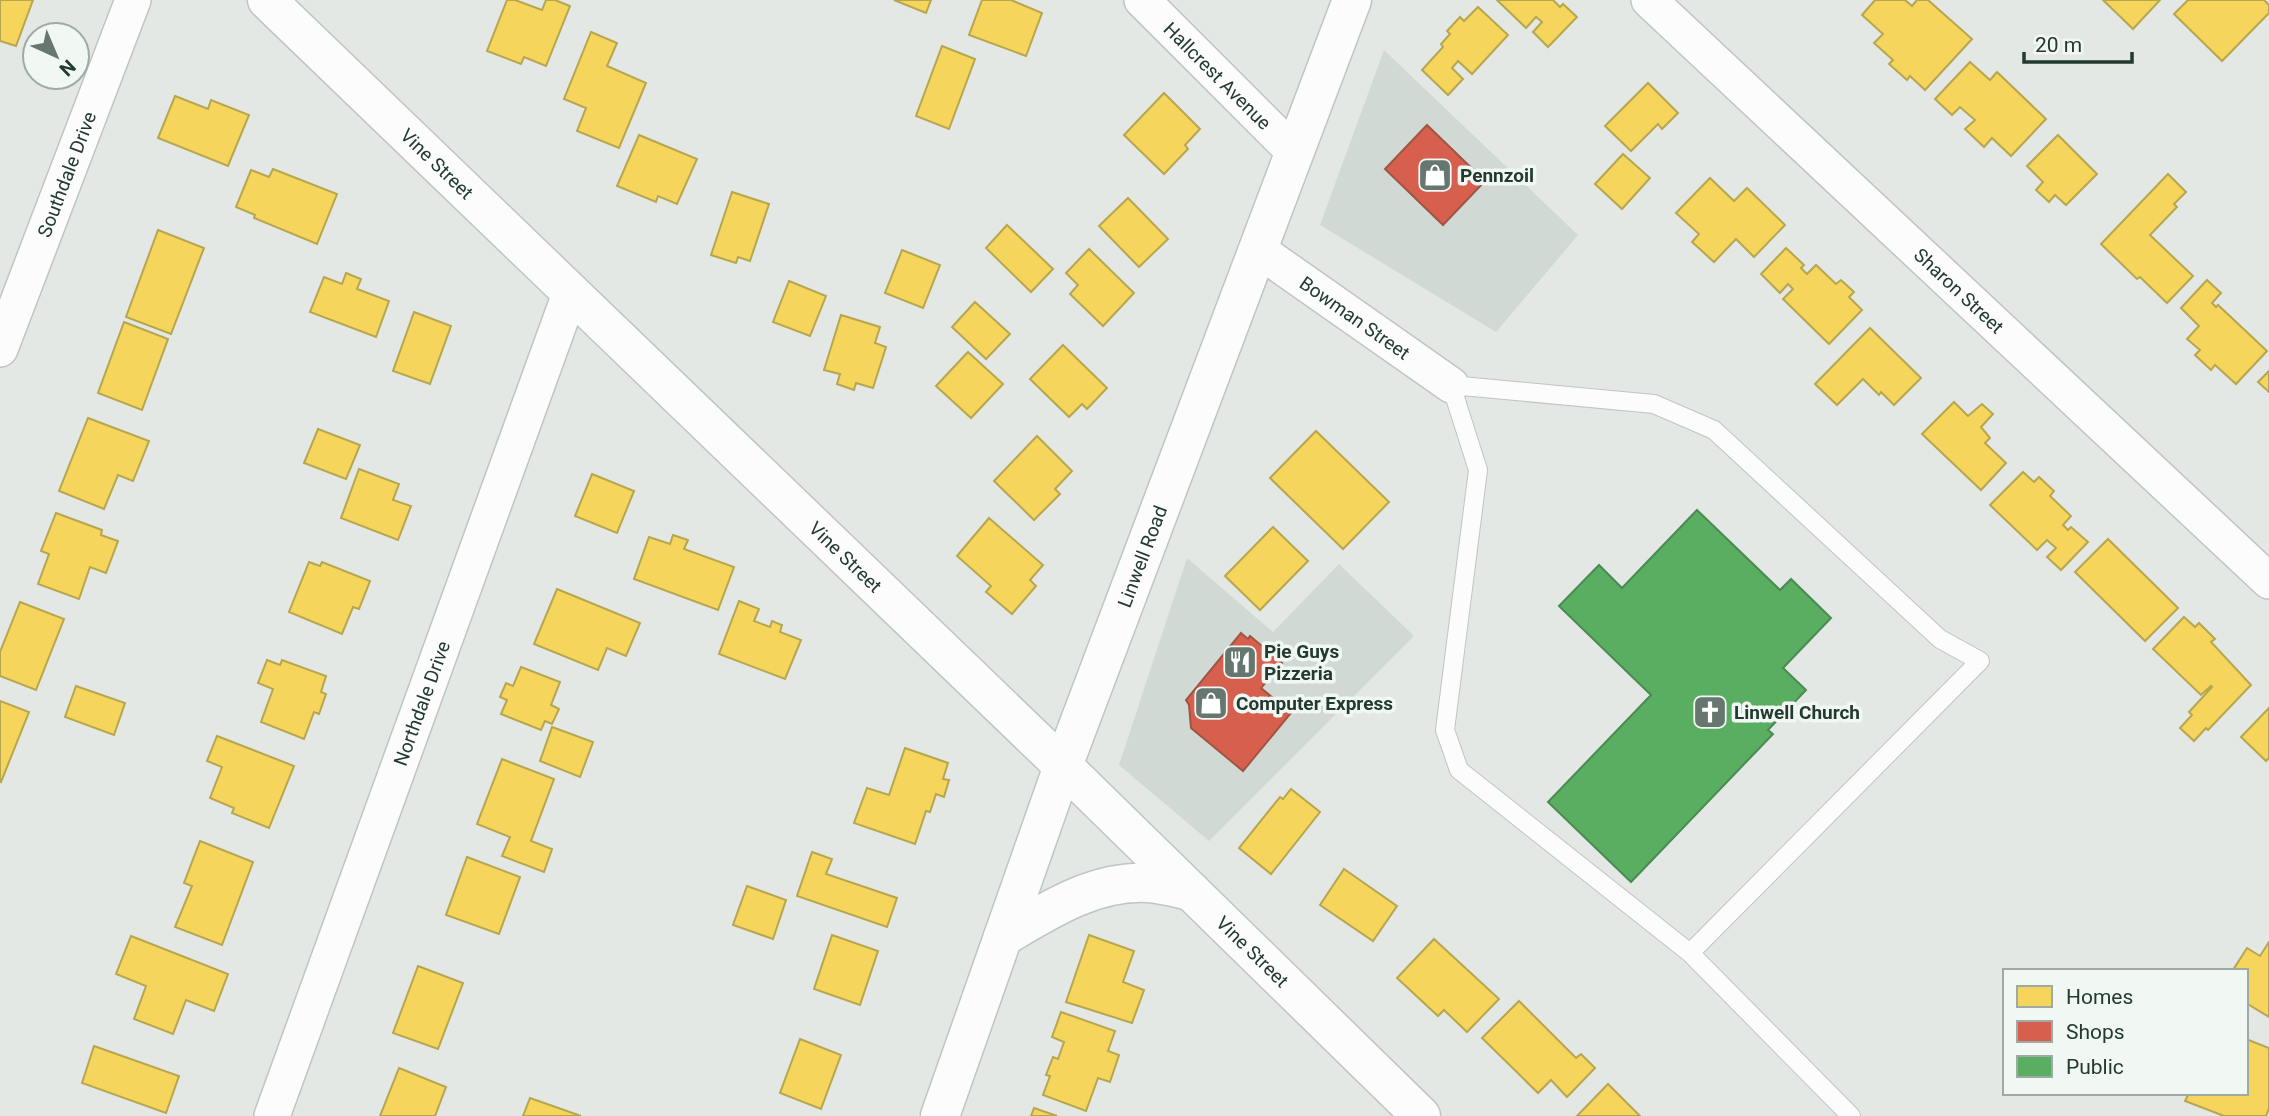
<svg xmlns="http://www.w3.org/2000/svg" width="2269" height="1116" font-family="Roboto,sans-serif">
<rect width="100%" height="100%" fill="#e3e8e5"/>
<g fill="#d1d9d4">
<path d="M1384,50L1578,235L1496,332L1320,225Z"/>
<path d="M1187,558L1273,632L1339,564L1414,636L1209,841L1119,765Z"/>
</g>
<g fill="#f6d55c" stroke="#b6a64e" stroke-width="2">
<path d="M0,0H33L16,46L0,41Z"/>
<path d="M507,0H515L542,10L546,0H555L570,6L546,66L524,57L521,64L487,51Z"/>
<path d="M894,0H931L926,13Z"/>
<path d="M982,0H1011L1042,13L1026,56L969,35Z"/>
<path d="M1497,0H1553L1560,7L1563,4L1577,17L1548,47L1533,32L1542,22L1536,17L1526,28Z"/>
<path d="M1875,0H1905L1912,6L1917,0H1928L1972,39L1925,90L1910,76L1907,80L1889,64L1893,60L1874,43L1883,34L1862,15Z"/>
<path d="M2103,0H2160L2133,29Z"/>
<path d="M2188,0H2264L2269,5V13L2222,61L2174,14Z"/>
<path d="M1478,7L1508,35L1472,74L1458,61L1452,68L1463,79L1448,95L1422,70L1443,47L1441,44L1450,34L1447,31L1460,17L1464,21Z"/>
<path d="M591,32L617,43L607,66L646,83L619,148L577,131L586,108L564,99Z"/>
<path d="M942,46L975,59L949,129L916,116Z"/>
<path d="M1970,62L1990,80L1997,72L2046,119L2011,156L1992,138L1984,147L1965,129L1975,120L1960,107L1952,115L1935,99Z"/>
<path d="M1648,83L1678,113L1662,129L1658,124L1631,151L1605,126Z"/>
<path d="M1164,93L1200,129L1185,145L1188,149L1164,174L1124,135Z"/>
<path d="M175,96L208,109L211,100L249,115L228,166L158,138Z"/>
<path d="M639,135L697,159L677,204L658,196L656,202L617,186Z"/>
<path d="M2058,135L2097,174L2066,205L2055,195L2049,202L2036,190L2043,182L2027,166Z"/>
<path d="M1623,154L1650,178L1622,209L1595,184Z"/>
<path d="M273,169L337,194L317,244L254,218L255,215L236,207L251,170L269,177Z"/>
<path d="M2168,174L2186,192L2174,204L2177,207L2150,235L2193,276L2167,303L2140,277L2137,279L2101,244Z"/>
<path d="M1710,178L1734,201L1747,188L1785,225L1754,257L1736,239L1714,262L1692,242L1699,234L1676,213Z"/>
<path d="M732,192L769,204L750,261L738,257L736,263L711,255Z"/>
<path d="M1128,198L1168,239L1139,267L1099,226Z"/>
<path d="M1007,225L1053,269L1031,292L986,248Z"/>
<path d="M158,230L204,248L171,334L126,317Z"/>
<path d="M1786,248L1804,265L1801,268L1807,274L1816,265L1836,284L1841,280L1854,292L1849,297L1862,310L1829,344L1783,299L1793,289L1788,284L1780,293L1761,274Z"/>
<path d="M1089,249L1134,293L1103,326L1070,294L1078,285L1066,273Z"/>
<path d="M902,250L940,265L923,308L885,293Z"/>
<path d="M346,273L361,279L357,289L389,301L376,337L310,312L324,277L342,284Z"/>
<path d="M2207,280L2221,293L2212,303L2216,307L2218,305L2267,351L2236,384L2215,365L2211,370L2195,355L2200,350L2187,339L2199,326L2181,308Z"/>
<path d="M789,281L826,296L810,336L773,322Z"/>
<path d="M975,302L1010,334L986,359L952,327Z"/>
<path d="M414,312L451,326L430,384L393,371Z"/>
<path d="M841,315L880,327L875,343L886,347L873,388L856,383L854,390L837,384L840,374L824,370Z"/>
<path d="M124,322L168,339L142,410L98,393Z"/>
<path d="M1870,328L1921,378L1894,405L1881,392L1879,395L1863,379L1837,405L1815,384Z"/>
<path d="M1063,345L1107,388L1087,409L1082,404L1069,417L1030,379Z"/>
<path d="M968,352L1003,384L971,418L936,386Z"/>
<path d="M2269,371V392L2258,382Z"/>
<path d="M1954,402L1968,416L1982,404L1993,414L1981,427L1990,438L1985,443L2006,463L1981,490L1922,434Z"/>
<path d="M88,418L149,441L133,481L118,475L104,509L59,491Z"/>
<path d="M318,429L360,445L346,479L304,463Z"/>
<path d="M1316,431L1389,502L1343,549L1270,478Z"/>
<path d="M1037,436L1072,471L1055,489L1060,494L1034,520L994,481Z"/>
<path d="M359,469L399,484L393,500L411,506L398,540L341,518Z"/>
<path d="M2023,472L2034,482L2039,477L2054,491L2050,496L2071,516L2063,525L2068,530L2071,527L2088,542L2061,570L2047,557L2056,548L2047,540L2037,550L1990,505Z"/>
<path d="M592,474L634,491L617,533L575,516Z"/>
<path d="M56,513L102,530L101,535L118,541L106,573L90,567L79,599L38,584L49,554L41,551Z"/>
<path d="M989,518L1043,565L1030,580L1036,586L1012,614L986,592L991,586L957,556Z"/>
<path d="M1273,527L1308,561L1260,610L1225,576Z"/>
<path d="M673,535L688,540L684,549L734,567L718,610L634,579L649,537L670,544Z"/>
<path d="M2108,539L2178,608L2145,641L2075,572Z"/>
<path d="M309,562L320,566L322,562L370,581L359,609L353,607L342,634L289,612Z"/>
<path d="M557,589L640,623L626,656L607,648L598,670L534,644Z"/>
<path d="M739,601L759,609L754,621L770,627L772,621L782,625L780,632L801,640L785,679L719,654Z"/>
<path d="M20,602L64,619L36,690L0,676V652Z"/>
<path d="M2184,617L2195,627L2199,623L2215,639L2211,642L2251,685L2208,730L2206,728L2194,741L2180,728L2192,715L2189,712L2212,687L2211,686L2201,695L2153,649Z"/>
<path d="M267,660L280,665L282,660L326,676L321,692L326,694L319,714L314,712L304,739L261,722L273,689L258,683Z"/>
<path d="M521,667L560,682L551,705L559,709L552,724L545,721L541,730L501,714L507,700L500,697L506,683L513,686Z"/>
<path d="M76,686L125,703L114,735L65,717Z"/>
<path d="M0,701L29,712L1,782L0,781Z"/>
<path d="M2269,708V758L2266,761L2241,737Z"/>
<path d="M552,727L593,742L580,777L540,761Z"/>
<path d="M217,736L294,766L269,828L232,813L234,808L210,798L222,767L207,761Z"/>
<path d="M905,748L948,763L943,779L949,780L944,797L936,794L930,812L926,811L915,844L854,823L867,788L889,795Z"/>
<path d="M502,759L554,779L531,841L552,849L544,872L502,856L510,837L477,824Z"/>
<path d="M1291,789L1320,812L1271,874L1239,848L1280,797L1283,799Z"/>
<path d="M200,841L253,862L222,945L175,927L192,886L184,883Z"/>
<path d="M812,852L832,859L826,874L897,898L887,927L797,896Z"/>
<path d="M467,857L520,877L499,934L446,915Z"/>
<path d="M1344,869L1397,906L1373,941L1320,905Z"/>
<path d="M747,886L786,900L773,939L733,925Z"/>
<path d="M832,935L878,951L860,1005L814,989Z"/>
<path d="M1089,935L1134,951L1123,982L1144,990L1132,1023L1066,1002Z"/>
<path d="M131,936L228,974L214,1011L186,1000L173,1034L134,1019L146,986L116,974Z"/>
<path d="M1434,939L1499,999L1467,1032L1444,1010L1438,1016L1397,978Z"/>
<path d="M2269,942V1017L2246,1003V971L2233,970L2247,948L2260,956Z"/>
<path d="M418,966L463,983L438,1049L393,1033Z"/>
<path d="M1519,1001L1576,1058L1581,1054L1595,1068L1567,1097L1551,1080L1538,1093L1482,1038Z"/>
<path d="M1061,1012L1115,1031L1108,1051L1119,1055L1110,1082L1098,1078L1086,1111L1043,1095L1050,1076L1046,1075L1053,1057L1058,1059L1064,1042L1052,1037Z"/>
<path d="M800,1039L841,1055L821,1109L780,1093Z"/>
<path d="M2246,1039L2269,1048V1109L2266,1116H2224L2185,1101L2189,1093H2246Z"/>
<path d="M94,1046L179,1076L166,1113L82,1083Z"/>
<path d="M399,1068L446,1087L435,1116H380Z"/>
<path d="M1608,1084L1640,1116H1577Z"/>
<path d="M530,1098L581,1116H523Z"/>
<path d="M1034,1108L1057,1116H1031Z"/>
</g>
<g fill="#d6604d" stroke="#a05544" stroke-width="2">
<path d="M1427,125L1485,181L1443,225L1385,169Z"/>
<path d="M1241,633L1248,639L1250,636L1282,663L1261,688L1291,713L1243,771L1191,728L1189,705L1186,700Z"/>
</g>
<path fill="#5aae61" stroke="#498b52" stroke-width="2" d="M1697,510L1780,590L1791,579L1831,618L1783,668L1806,690L1768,730L1773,734L1631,882L1548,802L1651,695L1559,606L1599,565L1622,588Z"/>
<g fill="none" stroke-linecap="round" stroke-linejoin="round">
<g stroke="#c0c5c2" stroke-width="20">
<path id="lane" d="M1690,953L1980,661L1940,639L1714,430L1654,404L1451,385L1478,470L1445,730L1459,770L1690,953L1851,1116"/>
</g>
<g stroke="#c0c5c2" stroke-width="38">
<g id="street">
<path id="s1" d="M1142,0L1294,152"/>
<path id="s2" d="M1649,0L2269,581"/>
<path id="s3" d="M1260,251L1451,385"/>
<path id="s4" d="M0,349L133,0"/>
<path id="s5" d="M272,1116L571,291"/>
</g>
</g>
<g stroke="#bfc6c2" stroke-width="41">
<g id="secondary">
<path id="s6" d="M267,0L1063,766L1421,1116"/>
<path d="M1003,937C1047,911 1094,880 1148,883C1162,884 1177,888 1191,891"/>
<path id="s7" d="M940,1116L1063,766L1352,0"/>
</g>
</g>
<use href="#lane" stroke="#fbfcfb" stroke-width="18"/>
<use href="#street" stroke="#fbfcfb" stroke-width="35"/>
<use href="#secondary" stroke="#fbfcfb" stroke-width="38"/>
</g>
<defs>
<g id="shop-square" transform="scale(1.75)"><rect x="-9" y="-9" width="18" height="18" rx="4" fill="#66776f" stroke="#f1f7f3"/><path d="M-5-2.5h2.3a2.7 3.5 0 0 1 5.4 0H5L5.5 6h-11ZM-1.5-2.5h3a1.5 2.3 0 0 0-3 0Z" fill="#fff"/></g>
<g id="restaurant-square" transform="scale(1.75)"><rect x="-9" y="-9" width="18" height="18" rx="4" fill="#66776f" stroke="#f1f7f3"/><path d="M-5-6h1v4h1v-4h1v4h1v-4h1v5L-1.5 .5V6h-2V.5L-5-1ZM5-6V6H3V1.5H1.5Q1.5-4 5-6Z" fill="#fff"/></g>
<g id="church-square" transform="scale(1.75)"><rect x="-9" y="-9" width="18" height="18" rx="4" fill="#66776f" stroke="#f1f7f3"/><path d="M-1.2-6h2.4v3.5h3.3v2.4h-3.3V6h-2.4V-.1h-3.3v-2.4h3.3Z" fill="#fff"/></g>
</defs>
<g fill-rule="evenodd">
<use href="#shop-square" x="1435" y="175"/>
<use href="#restaurant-square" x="1240" y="662"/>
<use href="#shop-square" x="1211" y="703"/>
<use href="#church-square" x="1710" y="712"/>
</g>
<g text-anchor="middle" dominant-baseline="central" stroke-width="7" stroke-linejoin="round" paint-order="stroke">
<g font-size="19" fill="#223a2f" stroke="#f1f7f3">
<text stroke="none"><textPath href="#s1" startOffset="107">Hallcrest Avenue</textPath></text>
<text stroke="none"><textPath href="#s6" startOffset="236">Vine Street</textPath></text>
<text stroke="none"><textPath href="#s4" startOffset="187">Southdale Drive</textPath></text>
<text stroke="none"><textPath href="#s2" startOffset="425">Sharon Street</textPath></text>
<text stroke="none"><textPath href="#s3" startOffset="116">Bowman Street</textPath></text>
<text stroke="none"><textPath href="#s6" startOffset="803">Vine Street</textPath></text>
<text stroke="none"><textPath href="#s7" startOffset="595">Linwell Road</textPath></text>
<text stroke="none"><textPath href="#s5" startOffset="439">Northdale Drive</textPath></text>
<text stroke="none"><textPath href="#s6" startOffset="1370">Vine Street</textPath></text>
</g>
<g font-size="19" font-weight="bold" fill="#223a2f" stroke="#f1f7f3" text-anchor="start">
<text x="1460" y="175">Pennzoil</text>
<text x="1264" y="651">Pie Guys<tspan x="1264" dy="22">Pizzeria</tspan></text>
<text x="1236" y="703">Computer Express</text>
<text x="1734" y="712">Linwell Church</text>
</g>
</g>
<rect x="2003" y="969" width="245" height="126" fill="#f1f7f3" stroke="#9eaba5" stroke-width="2"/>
<rect x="2017" y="986" width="35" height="21" fill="#f6d55c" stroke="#9eaba5" stroke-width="2"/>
<text x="2066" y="1004" font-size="21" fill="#223a2f">Homes</text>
<rect x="2017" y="1021" width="35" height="21" fill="#d6604d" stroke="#9eaba5" stroke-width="2"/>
<text x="2066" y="1039" font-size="21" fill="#223a2f">Shops</text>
<rect x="2017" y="1056" width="35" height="21" fill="#5aae61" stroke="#9eaba5" stroke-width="2"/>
<text x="2066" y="1074" font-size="21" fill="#223a2f">Public</text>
<g transform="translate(56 56) rotate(136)"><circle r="33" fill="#f1f7f3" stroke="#9eaba5" stroke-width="2"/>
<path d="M0-5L12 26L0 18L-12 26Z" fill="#66776f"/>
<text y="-10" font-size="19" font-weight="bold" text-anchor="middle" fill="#223a2f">N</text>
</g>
<path d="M2024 52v10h108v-10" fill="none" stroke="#223a2f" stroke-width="3.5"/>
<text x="2035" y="52" font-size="21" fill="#223a2f" stroke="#f1f7f3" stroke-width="5" paint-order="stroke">20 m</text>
</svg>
